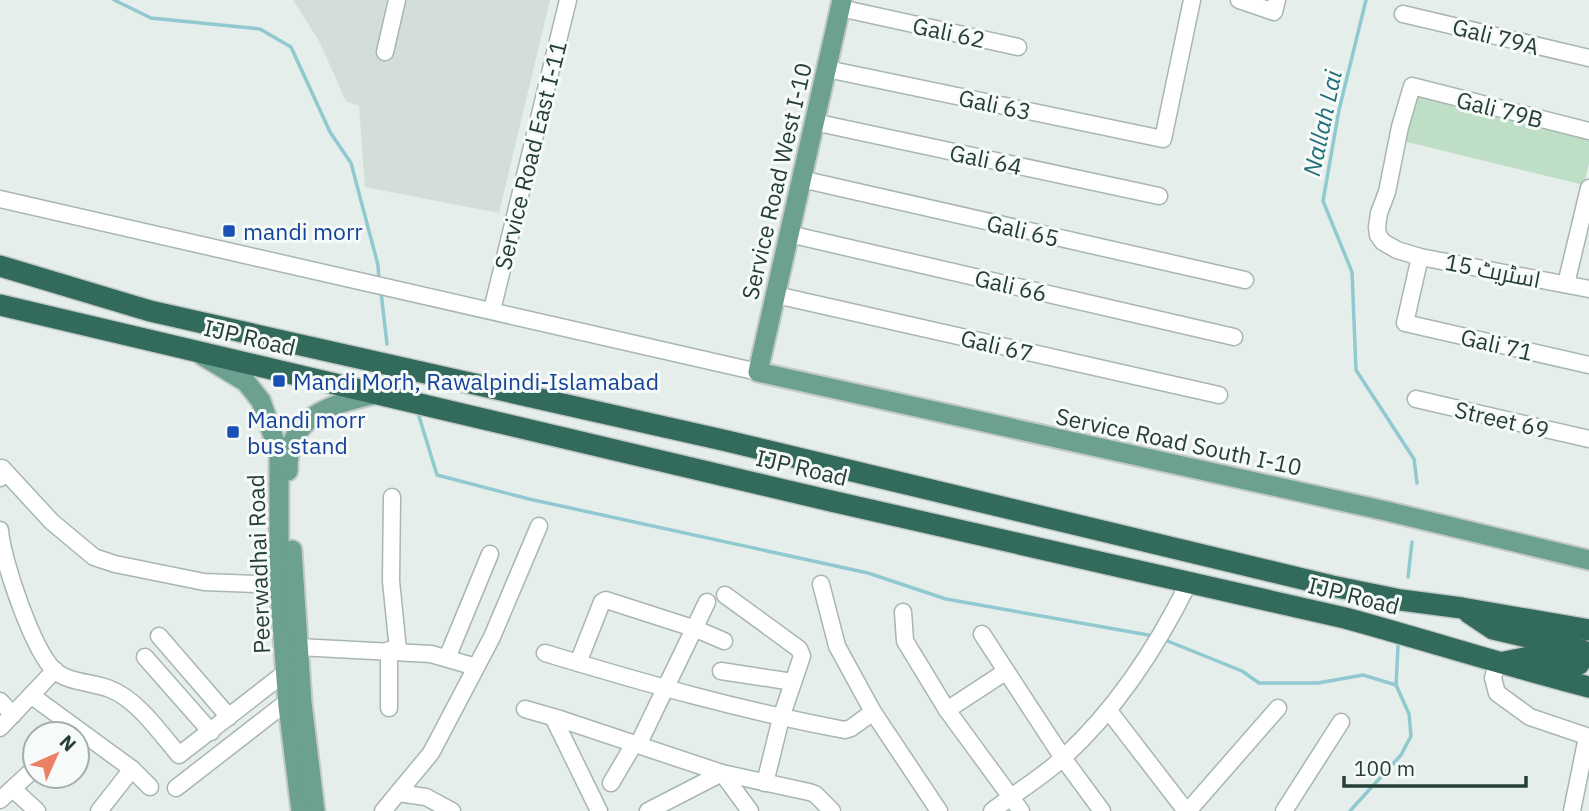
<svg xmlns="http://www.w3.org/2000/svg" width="1589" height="811" font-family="'IBM Plex Sans',Cairo,sans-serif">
<rect width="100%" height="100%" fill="#e5eeea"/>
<path fill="#d3ded9" d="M293,0H550L499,213L365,187L359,106L346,101L319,41Z"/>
<path fill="#bfdec6" d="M1414,94L1589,136V163L1584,185L1403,141Z"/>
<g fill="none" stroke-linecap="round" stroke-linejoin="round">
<g stroke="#90c9d0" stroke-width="3.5">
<path d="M114,0L151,18L260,29L291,47L330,132L351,163L378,265L379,281"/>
<path d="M1366,0L1339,110L1323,201L1352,272L1356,370L1414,459L1417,483"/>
<path d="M381,292L387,344"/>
<path d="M408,378L412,387"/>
<path d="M418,413L437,475L529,499L868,573L946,599L1154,636"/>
<path d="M1408,577L1412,542"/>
<path d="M1165,640L1242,671L1259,683H1318L1363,675L1396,685"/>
<path d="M1350,811L1401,755L1411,736L1409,714L1396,685L1398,646"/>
</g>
<g stroke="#a8b6b1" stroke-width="19">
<g id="minor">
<path d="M1239,0L1274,12L1277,0"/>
<path d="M840,8L1018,47"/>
<path d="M1403,14L1589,58"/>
<path d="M385,52L397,0"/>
<path d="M827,69L1163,139L1192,0"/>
<path d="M814,122L1159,196"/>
<path d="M1589,131L1412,86L1400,127L1387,192L1379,213L1377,227L1378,235L1383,242L1397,250L1420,257L1589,289"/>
<path d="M801,179L1245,280"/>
<path d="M0,199L758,372"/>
<path d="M789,234L1234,337"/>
<path d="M1420,257L1405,323L1589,365"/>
<path d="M1566,284L1589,188"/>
<path d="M776,295L1219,395"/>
<path d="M492,310L568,0"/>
<path d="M1416,399L1589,439"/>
<path d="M0,478L2,468L52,522L94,557L115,564L204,582L280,585"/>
<path d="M392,497L391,581L398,650"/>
<path d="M0,530C2,560 33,650 54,670C68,683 93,682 110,689C138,700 160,733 179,755L286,672"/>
<path d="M821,584L837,646L873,712L939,811"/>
<path d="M725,595L799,649L802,656L781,718L765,783"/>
<path d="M903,612L905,641L947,710L1021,811"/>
<path d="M982,634L1063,758L1102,811"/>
<path d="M159,636L229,717"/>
<path d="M298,647L431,654L476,667"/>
<path d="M389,650V708"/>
<path d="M545,653C644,683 743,711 845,730L851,728L873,712"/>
<path d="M145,657L211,732"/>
<path d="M447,658L490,554"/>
<path d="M578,663L602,602L606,600L696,629L724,641"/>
<path d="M1497,664L1493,678L1497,693L1530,717L1589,737"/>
<path d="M721,671L793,682"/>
<path d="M32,696L132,769L150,787"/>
<path d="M0,701L13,715"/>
<path d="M525,709L563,720L722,773L750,811"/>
<path d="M947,710L1005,672"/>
<path d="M1109,711L1186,811"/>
<path d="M553,717L599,811"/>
<path d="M0,728L55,670"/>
<path d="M638,745L707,602"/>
<path d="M611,783L634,744"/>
<path d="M176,788L288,701"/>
<path d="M13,789L37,811"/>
<path d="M398,793L426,797L452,811"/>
<path d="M0,800L35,768"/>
<path d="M99,811L132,769"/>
<path d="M383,811L431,753L492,637L539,526"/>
<path d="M648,811L722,773L809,792L815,794L832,811"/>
<path d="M992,811C1015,793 1043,777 1065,756C1118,707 1157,647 1189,582"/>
<path d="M1188,811L1278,708"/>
<path d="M1284,811L1341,722"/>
<path d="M1572,811L1587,737"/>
</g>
</g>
<g stroke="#c2c9c7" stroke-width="23">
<g id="major">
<path d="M842,0L758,372L1386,511L1589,560"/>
<path d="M203,356L246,382L261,401L279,453V581L288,706L301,811"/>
<path d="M288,471C286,416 332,404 376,394"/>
<path d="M292,550L302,703L315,811"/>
</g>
</g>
<g stroke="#c2c9c7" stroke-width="24">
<g id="highway">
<path d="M0,266L150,311L727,441L1332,586L1401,600L1462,608L1589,630"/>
<path d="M0,305L831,501L1345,618C1426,640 1507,666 1589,687"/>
<path d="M1469,613L1493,629L1582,650L1584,656L1579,664L1540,655L1504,662"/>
</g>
</g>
<use href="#minor" stroke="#fff" stroke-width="16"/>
<use href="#major" stroke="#6ca191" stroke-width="19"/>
<use href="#highway" stroke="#326a5c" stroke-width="21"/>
</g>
<g fill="#1a4fb4" stroke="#f6faf8" stroke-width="2.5">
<rect x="222" y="224" width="14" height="14" rx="3.5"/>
<rect x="272" y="374" width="14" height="14" rx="3.5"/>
<rect x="226" y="425" width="14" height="14" rx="3.5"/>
</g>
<g text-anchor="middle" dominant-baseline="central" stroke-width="6" stroke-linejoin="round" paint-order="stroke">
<g font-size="23" fill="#253f37" stroke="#f6faf8">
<text transform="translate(949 32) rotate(12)">Gali 62</text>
<text transform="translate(1496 36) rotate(14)">Gali 79A</text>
<text transform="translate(995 104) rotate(12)">Gali 63</text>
<text transform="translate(1500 109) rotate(14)">Gali 79B</text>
<text transform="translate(530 155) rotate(-76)">Service Road East I-11</text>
<text transform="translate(986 159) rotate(12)">Gali 64</text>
<text transform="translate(776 181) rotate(-77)">Service Road West I-10</text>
<text transform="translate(1023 230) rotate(13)">Gali 65</text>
<text transform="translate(1493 270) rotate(11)">اسٹریٹ 15</text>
<text transform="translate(1011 285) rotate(13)">Gali 66</text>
<text transform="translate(250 337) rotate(13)">IJP Road</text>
<text transform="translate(1497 344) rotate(13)">Gali 71</text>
<text transform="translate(997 345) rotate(13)">Gali 67</text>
<text transform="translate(1502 419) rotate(13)">Street 69</text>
<text transform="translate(1179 441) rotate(12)">Service Road South I-10</text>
<text transform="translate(802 467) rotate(13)">IJP Road</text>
<text transform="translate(258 564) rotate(-92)">Peerwadhai Road</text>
<text transform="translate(1354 595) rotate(14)">IJP Road</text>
</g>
<g font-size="23" fill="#164399" stroke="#f6faf8" text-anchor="start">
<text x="243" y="231">mandi morr</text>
<text x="293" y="381">Mandi Morh, Rawalpindi-Islamabad</text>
<text x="247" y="419">Mandi morr<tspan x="247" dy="26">bus stand</tspan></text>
</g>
<g font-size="24" font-style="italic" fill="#216e79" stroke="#f6faf8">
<text transform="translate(1322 123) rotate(-78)">Nallah Lai</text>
</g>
</g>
<g transform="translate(56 755) rotate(45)"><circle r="33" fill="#f6faf8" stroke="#a2afab" stroke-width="2"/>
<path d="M0-5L12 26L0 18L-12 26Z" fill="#ec8065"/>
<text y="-10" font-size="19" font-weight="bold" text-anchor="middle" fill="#253f37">N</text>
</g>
<path d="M1344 776v10h182v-10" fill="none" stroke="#253f37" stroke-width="3.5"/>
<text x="1354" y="776" font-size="21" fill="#253f37" stroke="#f6faf8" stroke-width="5" paint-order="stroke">100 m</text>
</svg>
